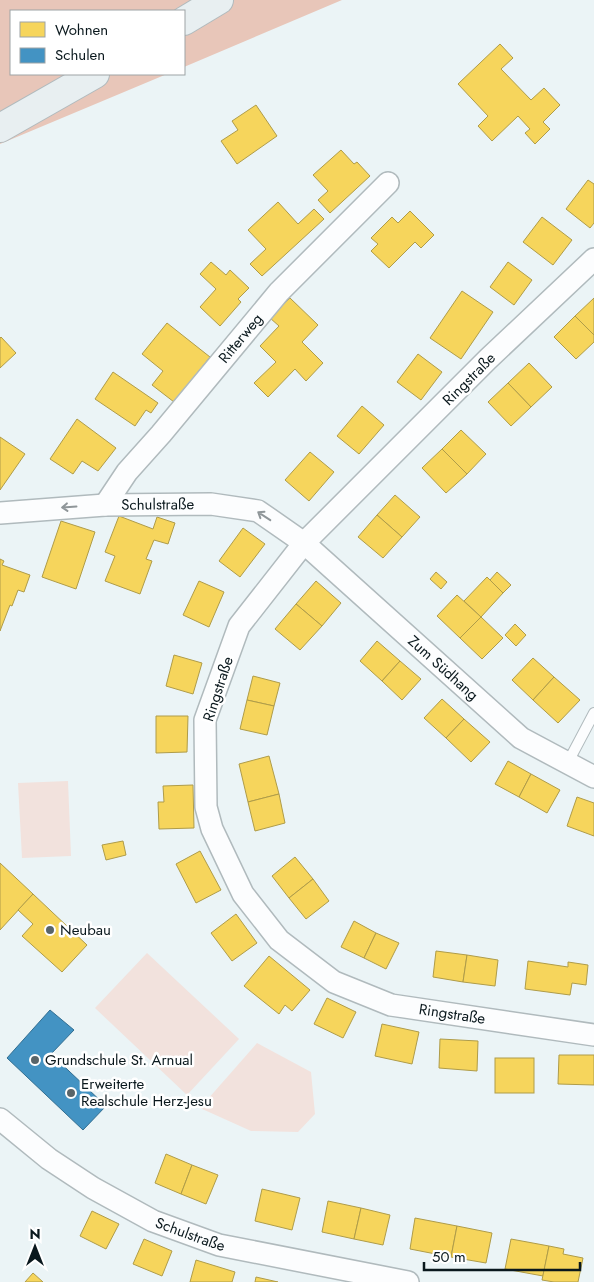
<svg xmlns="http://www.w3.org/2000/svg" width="594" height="1282" font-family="Jost,sans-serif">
<rect width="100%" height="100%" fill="#ebf4f6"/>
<g fill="#f2e2dd">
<path d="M68,781L71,856L22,858L18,783Z"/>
<path d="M147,953L239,1039L187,1095L95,1008Z"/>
<path d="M257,1043L311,1072L315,1114L298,1132L251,1131L200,1108Z"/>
</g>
<path fill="#e8c6b9" d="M0,0H342L184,67V11H11V74H167L0,144Z"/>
<g fill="#f6d55c" stroke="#af9c49">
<path d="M500,44L513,58L501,69L531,100L544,88L560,105L543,122L550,129L535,144L525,133L530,129L518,116L492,141L478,126L488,116L458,84Z"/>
<path d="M256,105L277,136L237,164L221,141L238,130L232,121Z"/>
<path d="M341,150L354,164L357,162L370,176L330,213L318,200L328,191L313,175Z"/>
<path d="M588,180L594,184V223L590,228L566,209Z"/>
<path d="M278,202L298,224L314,209L324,219L262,276L250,264L266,249L248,230Z"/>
<path d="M410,211L434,235L421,248L415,242L389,268L371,251L378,244L371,238L392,217L398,223Z"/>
<path d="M542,217L572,240L553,265L523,242Z"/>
<path d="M211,262L226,275L230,270L249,288L238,299L241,302L220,326L200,307L216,289L200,274Z"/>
<path d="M508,262L532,280L514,305L490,287Z"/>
<path d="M462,291L493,312L461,359L430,338Z"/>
<path d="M290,298L318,325L302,342L323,363L306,381L295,369L268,397L254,383L276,362L260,346L279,326L270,318Z"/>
<path d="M594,298V335L575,316Z"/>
<path d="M575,316L594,335V342L576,359L554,337Z"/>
<path d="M167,323L210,357L174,402L152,385L163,371L142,354Z"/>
<path d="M1,337L16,353L0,368V338Z"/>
<path d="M418,354L442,372L421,400L397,382Z"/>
<path d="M529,363L552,387L531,407L508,383Z"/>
<path d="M113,372L158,403L151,413L146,410L135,426L95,399Z"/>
<path d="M508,383L531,407L511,426L488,402Z"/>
<path d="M362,406L384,425L359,454L337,436Z"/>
<path d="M77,419L116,448L98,471L82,461L73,474L50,459Z"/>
<path d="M461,430L486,454L467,474L442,449Z"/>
<path d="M0,437L25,454L0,490Z"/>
<path d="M442,449L467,474L446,493L422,468Z"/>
<path d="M310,452L334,472L309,501L285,480Z"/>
<path d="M395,495L420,517L402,537L377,515Z"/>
<path d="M377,515L402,537L383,558L358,537Z"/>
<path d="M119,516L153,529L157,517L175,523L168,544L154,540L146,559L152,561L140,594L105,581L115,556L105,552Z"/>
<path d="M61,521L95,532L76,589L42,577Z"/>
<path d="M243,528L265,544L240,577L219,561Z"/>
<path d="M0,559L4,561L2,565L30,575L24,592L18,590L12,606L10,605L0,631Z"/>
<path d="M436,572L447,582L441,589L430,579Z"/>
<path d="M497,572L511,585L503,593L490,580Z"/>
<path d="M487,577L503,593L481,617L464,601Z"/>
<path d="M199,581L224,592L209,627L183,615Z"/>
<path d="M316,581L341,603L322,626L296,604Z"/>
<path d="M457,595L481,617L460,638L437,616Z"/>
<path d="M296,604L322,626L300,650L275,629Z"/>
<path d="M481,617L503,638L482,659L460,638Z"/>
<path d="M515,624L526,635L516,646L505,635Z"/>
<path d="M377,641L400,661L382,681L360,661Z"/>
<path d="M174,655L202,663L193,694L166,686Z"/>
<path d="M533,658L554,677L533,700L512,680Z"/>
<path d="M400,661L421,679L402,700L382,681Z"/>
<path d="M253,676L280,683L274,706L247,700Z"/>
<path d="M554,677L580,700L558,723L533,700Z"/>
<path d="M442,699L464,719L446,738L424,718Z"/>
<path d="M247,700L274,706L267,735L240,729Z"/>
<path d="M156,716H188L187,752L156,753Z"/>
<path d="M464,719L490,742L471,762L446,738Z"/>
<path d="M269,756L279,794L248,802L239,764Z"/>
<path d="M508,761L531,774L519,797L495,784Z"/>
<path d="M531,774L560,790L547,813L519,797Z"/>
<path d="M193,785L194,828L159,829L158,802H164L163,786Z"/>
<path d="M279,794L285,823L255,831L248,802Z"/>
<path d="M577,797L594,803V836L567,826Z"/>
<path d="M123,841L126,855L106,860L102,845Z"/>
<path d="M200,851L221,890L196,903L176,864Z"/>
<path d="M295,857L313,879L289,898L272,876Z"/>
<path d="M0,863L33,894L0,930Z"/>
<path d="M313,879L329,901L306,919L289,898Z"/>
<path d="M33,894L87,945L62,972L22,936L33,924L18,910Z"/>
<path d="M236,914L257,943L232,961L211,933Z"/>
<path d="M354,921L376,933L364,958L341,947Z"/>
<path d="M376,933L399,943L386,969L364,958Z"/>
<path d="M436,951L467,955L463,982L433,977Z"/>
<path d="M467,955L498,960L495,986L463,982Z"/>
<path d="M269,956L310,990L292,1011L285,1005L279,1014L244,986Z"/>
<path d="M528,961L568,967V962L588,965L586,985L572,983L570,995L525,989Z"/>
<path d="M327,998L356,1012L343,1038L314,1024Z"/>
<path d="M382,1024L419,1032L412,1064L375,1056Z"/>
<path d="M440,1039L478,1041L477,1071L439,1068Z"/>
<path d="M559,1055H594V1085L558,1084Z"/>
<rect x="495" y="1058" width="39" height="35"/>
<path d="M166,1154L192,1165L181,1194L155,1183Z"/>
<path d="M192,1165L218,1175L206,1204L181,1194Z"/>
<path d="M262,1189L300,1198L292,1230L255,1221Z"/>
<path d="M328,1201L361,1208L354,1239L322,1232Z"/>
<path d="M361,1208L390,1215L383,1245L354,1239Z"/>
<path d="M92,1211L119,1224L106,1249L80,1236Z"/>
<path d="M415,1218L457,1226L451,1257L410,1249Z"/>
<path d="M457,1226L492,1233L486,1263L451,1257Z"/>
<path d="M144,1239L172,1251L162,1276L133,1264Z"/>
<path d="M511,1239L549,1246L543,1276L505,1269Z"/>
<path d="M549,1246L564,1249L563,1254L583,1258L578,1282H554L542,1280Z"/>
<path d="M196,1260L235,1272L232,1282H190Z"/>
<path d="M33,1273L43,1282H25Z"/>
<path d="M256,1277L278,1282H255Z"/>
</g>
<path fill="#4393c3" stroke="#326e91" d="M50,1010L74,1030L51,1054L106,1106L83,1130L7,1058Z"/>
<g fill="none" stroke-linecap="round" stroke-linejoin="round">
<g stroke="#b0babd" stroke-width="12">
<path id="lane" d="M567,764L594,713"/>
</g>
<g stroke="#b0babd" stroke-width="24">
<g id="street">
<path id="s1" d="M594,259L488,359L304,543L239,626L205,720L206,807L212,829L243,894L279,940L334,982L391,1005L594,1035"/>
<path id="s2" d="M105,505L127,472L161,434L279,292L388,183"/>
<path id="s3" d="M0,513L105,505L211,504L258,511L304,543L521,738L594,777"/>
<path id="s4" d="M0,1119L49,1159L93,1188L153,1221L219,1245L408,1282"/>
</g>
</g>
<g stroke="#b0babd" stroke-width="30">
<g id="secondary">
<path d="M184,21L219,0"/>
<path d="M0,128L95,74"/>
</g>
</g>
<use href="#lane" stroke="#fcfdfe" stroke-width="10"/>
<use href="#street" stroke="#fcfdfe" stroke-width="21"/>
<use href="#secondary" stroke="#e8eff1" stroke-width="28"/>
</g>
<defs><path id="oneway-shaft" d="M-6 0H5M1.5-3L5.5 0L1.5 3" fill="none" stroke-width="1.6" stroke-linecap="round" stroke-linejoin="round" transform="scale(1.25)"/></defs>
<g stroke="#8f9699">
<use href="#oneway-shaft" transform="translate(69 507) rotate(176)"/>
<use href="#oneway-shaft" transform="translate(264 516) rotate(-147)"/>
</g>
<g fill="#596569" stroke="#fff" stroke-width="2">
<circle cx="50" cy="930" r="5"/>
<circle cx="35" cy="1060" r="5"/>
<circle cx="71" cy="1093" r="5"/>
</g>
<g text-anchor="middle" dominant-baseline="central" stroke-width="5" stroke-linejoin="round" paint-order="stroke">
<g font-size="15" fill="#0a181d" stroke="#fff">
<text stroke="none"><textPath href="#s2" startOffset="215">Ritterweg</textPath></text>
<text transform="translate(469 379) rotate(-45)">Ringstraße</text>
<text stroke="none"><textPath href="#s3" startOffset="158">Schulstraße</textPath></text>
<text stroke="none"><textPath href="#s3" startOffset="502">Zum Südhang</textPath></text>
<text transform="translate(218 689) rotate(-72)">Ringstraße</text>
<text stroke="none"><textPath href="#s1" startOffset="1044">Ringstraße</textPath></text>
<text stroke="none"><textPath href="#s4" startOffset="224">Schulstraße</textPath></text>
</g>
<g font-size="15" fill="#0a181d" stroke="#fff" text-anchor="start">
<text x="60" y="930">Neubau</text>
<text x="45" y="1060">Grundschule St. Arnual</text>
<text x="81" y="1084">Erweiterte<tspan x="81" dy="17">Realschule Herz-Jesu</tspan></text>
</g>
</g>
<rect x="10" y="10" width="175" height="65" fill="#ffffff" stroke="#9da3a5"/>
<rect x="20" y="22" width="25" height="15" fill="#f6d55c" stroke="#9da3a5"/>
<text x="55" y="35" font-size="15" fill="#0a181d">Wohnen</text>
<rect x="20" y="48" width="25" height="15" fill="#4393c3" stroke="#9da3a5"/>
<text x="55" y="60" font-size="15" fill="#0a181d">Schulen</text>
<g transform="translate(35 1247)" stroke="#ffffff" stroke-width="4" paint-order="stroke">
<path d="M0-4L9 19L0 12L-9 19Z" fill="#0a181d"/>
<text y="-8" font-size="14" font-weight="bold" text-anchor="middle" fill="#0a181d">N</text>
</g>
<path d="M424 1262v8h156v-8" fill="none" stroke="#0a181d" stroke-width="2.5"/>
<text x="432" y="1262" font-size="15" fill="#0a181d" stroke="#ffffff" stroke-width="4" paint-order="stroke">50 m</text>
</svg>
